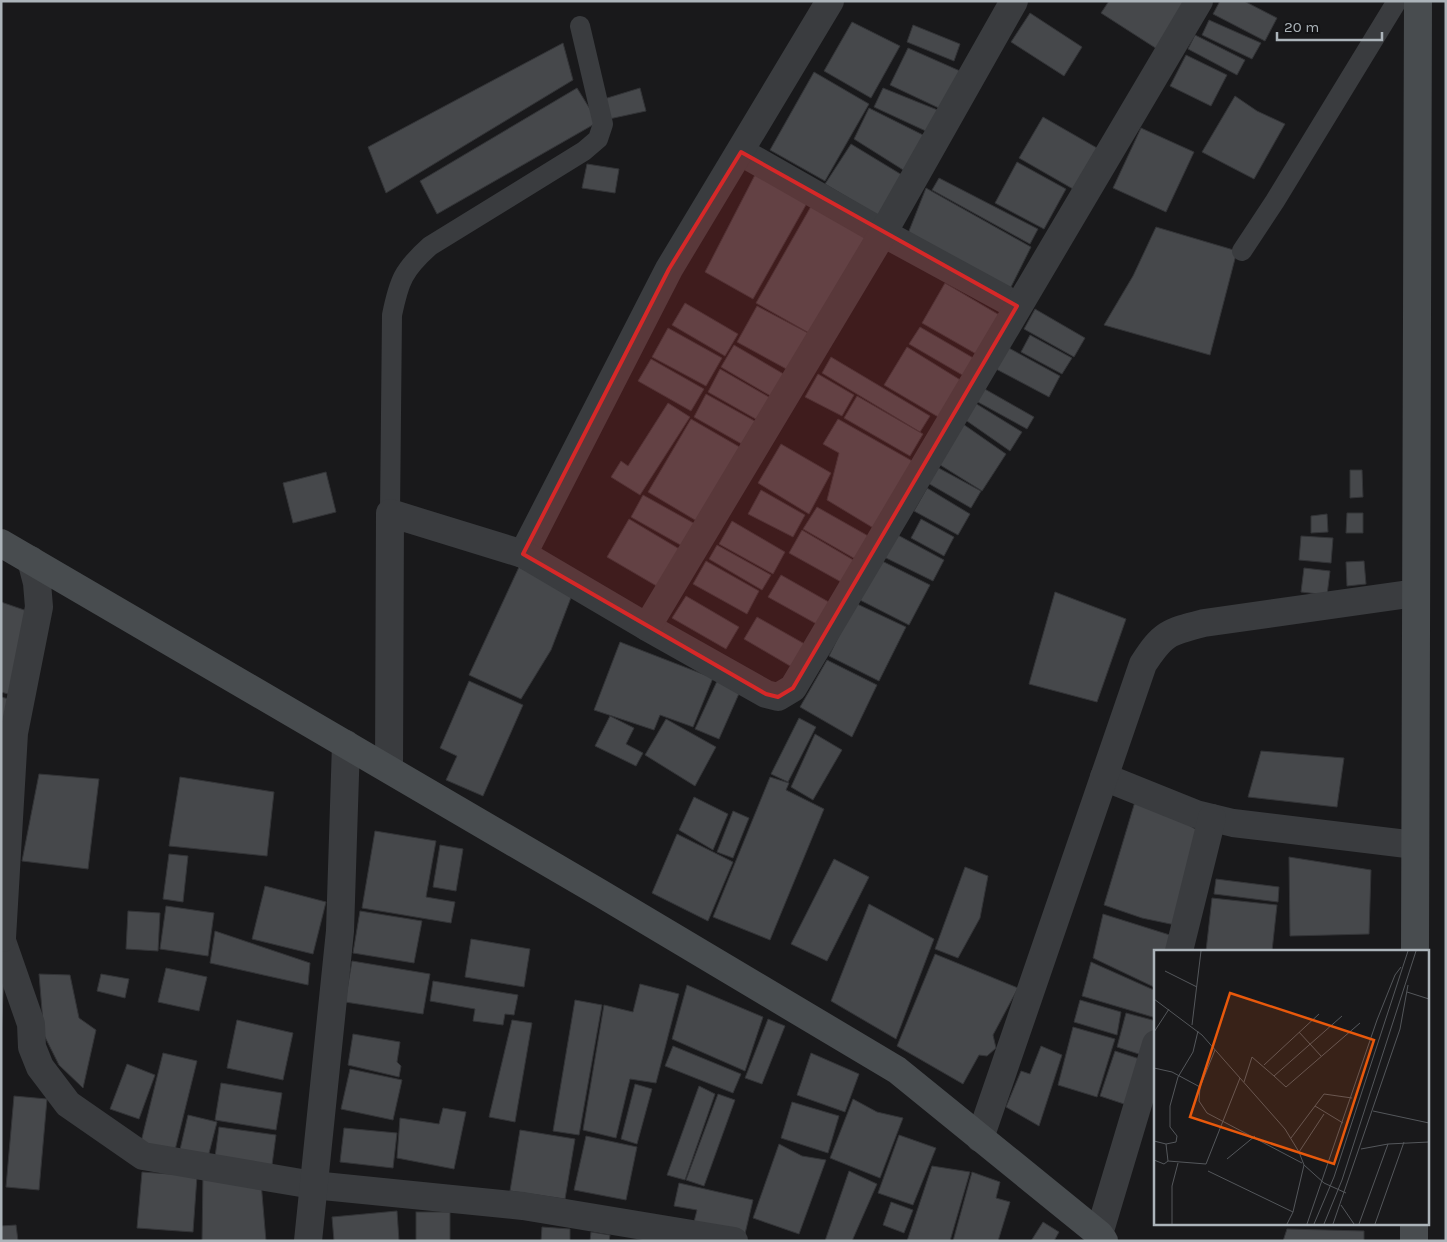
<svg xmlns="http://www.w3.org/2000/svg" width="1447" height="1242" font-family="Karla,sans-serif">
<rect width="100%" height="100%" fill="#19191b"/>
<g fill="#46484b" stroke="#333437">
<path d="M1109,1H1187L1157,49L1101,13Z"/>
<path d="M1220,1H1244L1277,18L1265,41L1213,14Z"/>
<path d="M1030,13L1082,47L1064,76L1011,42Z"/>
<path d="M1209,20L1261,43L1252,59L1202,35Z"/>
<path d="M852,22L900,46L871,98L824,71Z"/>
<path d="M913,25L960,44L954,61L907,42Z"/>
<path d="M1195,35L1245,60L1237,75L1188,49Z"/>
<path d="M563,43L573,80L386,193L368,147Z"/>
<path d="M908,48L960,71L943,110L890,85Z"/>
<path d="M1186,55L1227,75L1211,106L1170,86Z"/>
<path d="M814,72L869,104L825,181L770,150Z"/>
<path d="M577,88L598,122L437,214L420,181Z"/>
<path d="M640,88L646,111L609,119L604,99Z"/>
<path d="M883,88L940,111L930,133L874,107Z"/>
<path d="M1235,96L1257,111L1285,124L1254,179L1202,152Z"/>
<path d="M869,108L927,137L908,173L854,139Z"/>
<path d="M1043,117L1097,148L1073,189L1019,158Z"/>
<path d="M1141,128L1194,152L1166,212L1113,188Z"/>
<path d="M851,144L907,178L882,218L825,184Z"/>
<path d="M1017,162L1066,189L1044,229L995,203Z"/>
<path d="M587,164L619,169L615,193L582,188Z"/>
<path d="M758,169L811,196L753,299L705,272Z"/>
<path d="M939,178L1038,229L1030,244L932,190Z"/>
<path d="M926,188L1031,247L1009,291L907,236Z"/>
<path d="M814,201L869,235L809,333L756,303Z"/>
<path d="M1156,227L1237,251L1210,355L1104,325L1133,276Z"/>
<path d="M945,283L1001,316L978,355L922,323Z"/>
<path d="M685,303L738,334L725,356L672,325Z"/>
<path d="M757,306L810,334L790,371L737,342Z"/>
<path d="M1035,309L1085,338L1074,357L1024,329Z"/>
<path d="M920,327L975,359L964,376L909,344Z"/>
<path d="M668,328L722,358L706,386L652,357Z"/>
<path d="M1030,335L1072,358L1062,374L1021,352Z"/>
<path d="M734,345L787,376L774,398L721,367Z"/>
<path d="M907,347L962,381L940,418L884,385Z"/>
<path d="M1007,347L1060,376L1049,397L996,369Z"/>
<path d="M831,357L930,416L920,432L822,373Z"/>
<path d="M651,359L704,389L691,411L638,381Z"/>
<path d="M720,369L774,400L761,422L708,392Z"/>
<path d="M818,374L854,395L842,416L805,397Z"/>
<path d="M983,388L1034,417L1027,429L976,401Z"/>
<path d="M706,394L760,424L747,447L694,417Z"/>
<path d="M857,396L923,434L910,456L844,418Z"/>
<path d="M668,403L690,417L640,495L611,477L621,461L628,466Z"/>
<path d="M975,403L1022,432L1010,451L964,419Z"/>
<path d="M691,419L743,449L700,523L648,492Z"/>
<path d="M838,419L914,462L875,529L827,500L839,453L823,444Z"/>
<path d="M963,424L1006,454L982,491L937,463Z"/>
<path d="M781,444L831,473L809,514L758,483Z"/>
<path d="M935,466L981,491L971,508L926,482Z"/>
<path d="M1350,470H1362L1363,497L1350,498Z"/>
<path d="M326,472L336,512L293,523L283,483Z"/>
<path d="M927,488L970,514L958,535L914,511Z"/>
<path d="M761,490L805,515L793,537L748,514Z"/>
<path d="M643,495L697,525L684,547L631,517Z"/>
<path d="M817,507L870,537L857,560L803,529Z"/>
<path d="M1347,513H1363V533H1346Z"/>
<path d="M1327,514L1328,532L1311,533V516Z"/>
<path d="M629,519L681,550L660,588L607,557Z"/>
<path d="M921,519L954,537L944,556L911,538Z"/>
<path d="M732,521L785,552L773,574L719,544Z"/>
<path d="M802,530L855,561L843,583L789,553Z"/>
<path d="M894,533L944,560L933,581L882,556Z"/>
<path d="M1301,536L1333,538L1331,563L1299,560Z"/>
<path d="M717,545L771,575L762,590L709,559Z"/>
<path d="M878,559L930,585L909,625L858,599Z"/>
<path d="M706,561L759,591L747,614L693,584Z"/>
<path d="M1364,561L1366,584L1347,586L1346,562Z"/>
<path d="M519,567L572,595L551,650L521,699L469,675Z"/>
<path d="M1304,568L1330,571L1327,595L1301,592Z"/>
<path d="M781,575L834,605L822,627L768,597Z"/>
<path d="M1055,592L1126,619L1097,702L1029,684Z"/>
<path d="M686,596L739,627L726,649L672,618Z"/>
<path d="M1,602L33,613L15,696L1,692Z"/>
<path d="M855,603L906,627L879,681L829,656Z"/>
<path d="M757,617L810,647L797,670L744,639Z"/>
<path d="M620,642L713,678L693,727L660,715L654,730L594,710Z"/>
<path d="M827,660L877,685L852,737L800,707Z"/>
<path d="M718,679L741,689L719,739L695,729Z"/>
<path d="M469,681L523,705L483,796L446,780L457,756L440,748Z"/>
<path d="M1,697L13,700L1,732Z"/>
<path d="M610,716L634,728L626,744L643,753L636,766L595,746Z"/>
<path d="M799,718L816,727L788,782L771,774Z"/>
<path d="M666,719L716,747L695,786L645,755Z"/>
<path d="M815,734L842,750L813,800L791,787Z"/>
<path d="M1261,751L1344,758L1337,807L1248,797Z"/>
<path d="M39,774L99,779L88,869L22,861Z"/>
<path d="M180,777L274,792L267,856L169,846Z"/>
<path d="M770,777L789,783L786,790L824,809L770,940L713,917Z"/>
<path d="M1137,795L1204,834L1180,926L1142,918L1104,905Z"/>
<path d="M694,797L728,814L713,850L679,830Z"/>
<path d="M733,811L749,818L733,858L717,852Z"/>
<path d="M375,831L436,841L426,897L455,902L451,923L362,908Z"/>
<path d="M677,834L733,862L708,921L652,893Z"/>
<path d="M440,845L463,849L456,891L433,887Z"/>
<path d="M169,854L188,856L183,902L163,899Z"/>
<path d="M1289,857L1371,870L1369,934L1290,936Z"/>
<path d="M834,859L869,877L827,961L791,944Z"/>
<path d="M965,867L988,876L980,918L958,958L935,949Z"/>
<path d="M1216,879L1279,887L1278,902L1214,894Z"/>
<path d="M265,886L326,902L313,954L252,939Z"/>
<path d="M1212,898L1277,905L1272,951H1206Z"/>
<path d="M869,904L934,939L896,1039L831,1001Z"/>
<path d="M166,906L214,913L208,956L160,949Z"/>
<path d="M128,911L160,913L158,951L126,949Z"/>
<path d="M360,911L422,921L414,963L353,953Z"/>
<path d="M1103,914L1173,936L1170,951H1156V988L1093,958Z"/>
<path d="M215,931L310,963L308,985L210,963Z"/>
<path d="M471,939L530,949L524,987L465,977Z"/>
<path d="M935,954L1018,988L993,1035L996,1048L987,1056L979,1055L963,1084L897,1046Z"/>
<path d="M352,961L430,974L423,1014L345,1002Z"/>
<path d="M1091,962L1156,991V1018L1082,996Z"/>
<path d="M166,968L207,977L199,1011L158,1002Z"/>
<path d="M1,974H4L1,1039Z"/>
<path d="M39,974L70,975L79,1018L96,1030L83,1088L59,1065L44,1035Z"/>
<path d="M101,974L129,979L125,998L97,991Z"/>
<path d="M433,981L518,995L514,1015L505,1014L503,1025L473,1021L475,1009L430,1001Z"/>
<path d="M640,984L679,994L656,1083L630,1079L616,1138L583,1130L604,1005L633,1012Z"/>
<path d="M687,985L763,1017L745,1071L672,1039Z"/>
<path d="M575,1000L602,1005L579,1135L553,1131Z"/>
<path d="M1080,1000L1121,1012L1117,1035L1074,1022Z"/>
<path d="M1126,1013L1156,1021V1031L1148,1057L1117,1047Z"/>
<path d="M768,1019L785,1026L762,1084L745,1078Z"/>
<path d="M237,1020L293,1033L283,1080L227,1068Z"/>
<path d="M512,1020L532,1023L515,1122L489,1117Z"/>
<path d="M1073,1027L1115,1039L1097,1097L1058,1085Z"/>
<path d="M353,1034L400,1042L397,1062L401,1066L399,1077L348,1065Z"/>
<path d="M673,1046L741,1074L733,1093L665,1066Z"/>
<path d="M1041,1046L1062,1055L1039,1126L1006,1107L1021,1071L1030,1074Z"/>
<path d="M1115,1051L1146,1061L1130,1106L1100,1096Z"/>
<path d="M163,1053L197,1061L174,1154L140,1146Z"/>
<path d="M811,1053L859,1074L845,1112L797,1095Z"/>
<path d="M127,1064L155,1075L139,1119L110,1109Z"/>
<path d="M350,1069L402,1080L393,1120L341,1109Z"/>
<path d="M221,1083L282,1093L276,1130L215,1120Z"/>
<path d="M635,1084L652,1089L637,1144L621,1139Z"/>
<path d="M699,1086L715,1094L685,1180L667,1175Z"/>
<path d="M718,1094L735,1100L704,1186L686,1180Z"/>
<path d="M14,1096L47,1099L39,1190L6,1187Z"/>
<path d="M853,1099L877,1112L903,1118L880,1178L830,1158Z"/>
<path d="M792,1102L839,1116L828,1153L781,1138Z"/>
<path d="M443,1108L466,1112L454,1169L397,1158L400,1118L439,1124Z"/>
<path d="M188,1115L217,1122L207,1161L179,1154Z"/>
<path d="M219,1127L276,1135L272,1165L215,1157Z"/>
<path d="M344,1128L397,1133L393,1168L340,1162Z"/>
<path d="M520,1130L575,1139L565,1199L510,1191Z"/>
<path d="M899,1135L936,1148L913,1205L878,1193Z"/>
<path d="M586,1136L637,1147L626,1200L574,1190Z"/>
<path d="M779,1144L802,1156L826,1160L799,1234L753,1218Z"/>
<path d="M932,1166L970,1172L950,1241H907Z"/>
<path d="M849,1171L877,1184L852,1241H825Z"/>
<path d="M142,1172L197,1176L193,1232L137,1228Z"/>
<path d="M972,1172L1000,1182L996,1198L1010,1202L998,1241H953Z"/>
<path d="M203,1174L261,1182L266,1241H202Z"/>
<path d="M679,1183L753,1200L744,1238L693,1226L697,1210L674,1206Z"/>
<path d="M891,1202L913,1210L904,1233L883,1225Z"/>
<path d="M397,1211L399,1241H334L332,1217Z"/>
<rect x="416" y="1212" width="34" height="29"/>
<path d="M1043,1222L1059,1232L1054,1241H1031Z"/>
<path d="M16,1225L18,1241H1V1226Z"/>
<path d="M542,1227L570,1229V1241H541Z"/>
<path d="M1287,1229L1364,1231V1241H1283Z"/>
<path d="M591,1232L610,1235L609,1241H590Z"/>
</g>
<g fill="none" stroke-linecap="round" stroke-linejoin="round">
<g stroke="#3a3c3f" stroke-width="20">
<path d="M1242,251L1275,201L1397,1"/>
<path d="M390,513L392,315C399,281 403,270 430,246L584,151L598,139L603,124L580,26"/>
</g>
<g stroke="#3a3c3f" stroke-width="28">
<path d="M741,152L883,233L1017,306"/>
<path d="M523,554L669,269L830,1"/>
<path d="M647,627L766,694L778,697L793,688L1199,1"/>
<path d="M389,769L390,513L523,554L647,627L883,233L1014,1"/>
<path d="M1104,777L1196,814L1233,823L1415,845"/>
<path d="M1,938L31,1024L32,1047L40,1067L68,1104L143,1156L313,1185L523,1206L734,1241"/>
<path d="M2,938L14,733L39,607L37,583L31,560"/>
<path d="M1179,951L1212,818"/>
<path d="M980,1138L1143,664C1163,633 1168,632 1204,623L1416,593"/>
<path d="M1099,1234L1156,1044"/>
<path d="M308,1241L340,931L346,744"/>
</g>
<g stroke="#484c4f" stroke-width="28">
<path d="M1,543L600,893L897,1070L1099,1234L1104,1241"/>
<path d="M1415,951L1418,1"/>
<path d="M1414,1241V1223"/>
</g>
</g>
<path fill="#d62828" fill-opacity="0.2" stroke="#d62828" stroke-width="4" stroke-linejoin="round" d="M741,152L1017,306L793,688L778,697L766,694L523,554L669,269Z"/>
<g transform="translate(1154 950)">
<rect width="275" height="275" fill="#19191b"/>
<path fill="none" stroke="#54575b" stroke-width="1" d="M11,21L43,37M253,42L275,49M0,49L48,85L131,179L145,202L150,215L170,233L192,243M38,75L47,1M0,82L15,59M145,82L167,106M110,115L165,64M0,118L18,122L46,137L45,151L53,163L148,213M120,126L132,137L206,73M90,132L98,107L120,126L188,66M46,137L61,100M161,156L189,173M219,161L275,173M137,188L170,144L198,148M0,191L12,194L14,211M12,194L22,192L23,186L16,177V156L24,127L39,102L44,81M207,199L234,194L275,192M145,202L170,164M73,209L101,186M0,210L10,214L14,211L52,214L86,128M54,221L139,262L133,274M187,255L200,274M139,262L150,215M18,274V236L24,213M153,274L223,70L241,25L247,17M160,274L180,227L254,1M170,274L188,230L262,1M179,274L246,79L254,35M205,274L234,194M221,274L250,192"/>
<path fill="#e8590c" fill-opacity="0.15" stroke="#e8590c" stroke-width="2.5" d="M76,43L220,90L180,214L36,167Z"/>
<rect width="275" height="275" fill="none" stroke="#acb4ba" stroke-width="2.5"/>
</g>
<rect width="1447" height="1242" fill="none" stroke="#acb4ba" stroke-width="5"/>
<path d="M1277 32v8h105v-8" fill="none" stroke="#acb4ba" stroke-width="2.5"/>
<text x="1284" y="32" font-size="15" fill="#acb4ba" stroke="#141416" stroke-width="4" paint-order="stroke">20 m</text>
</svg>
